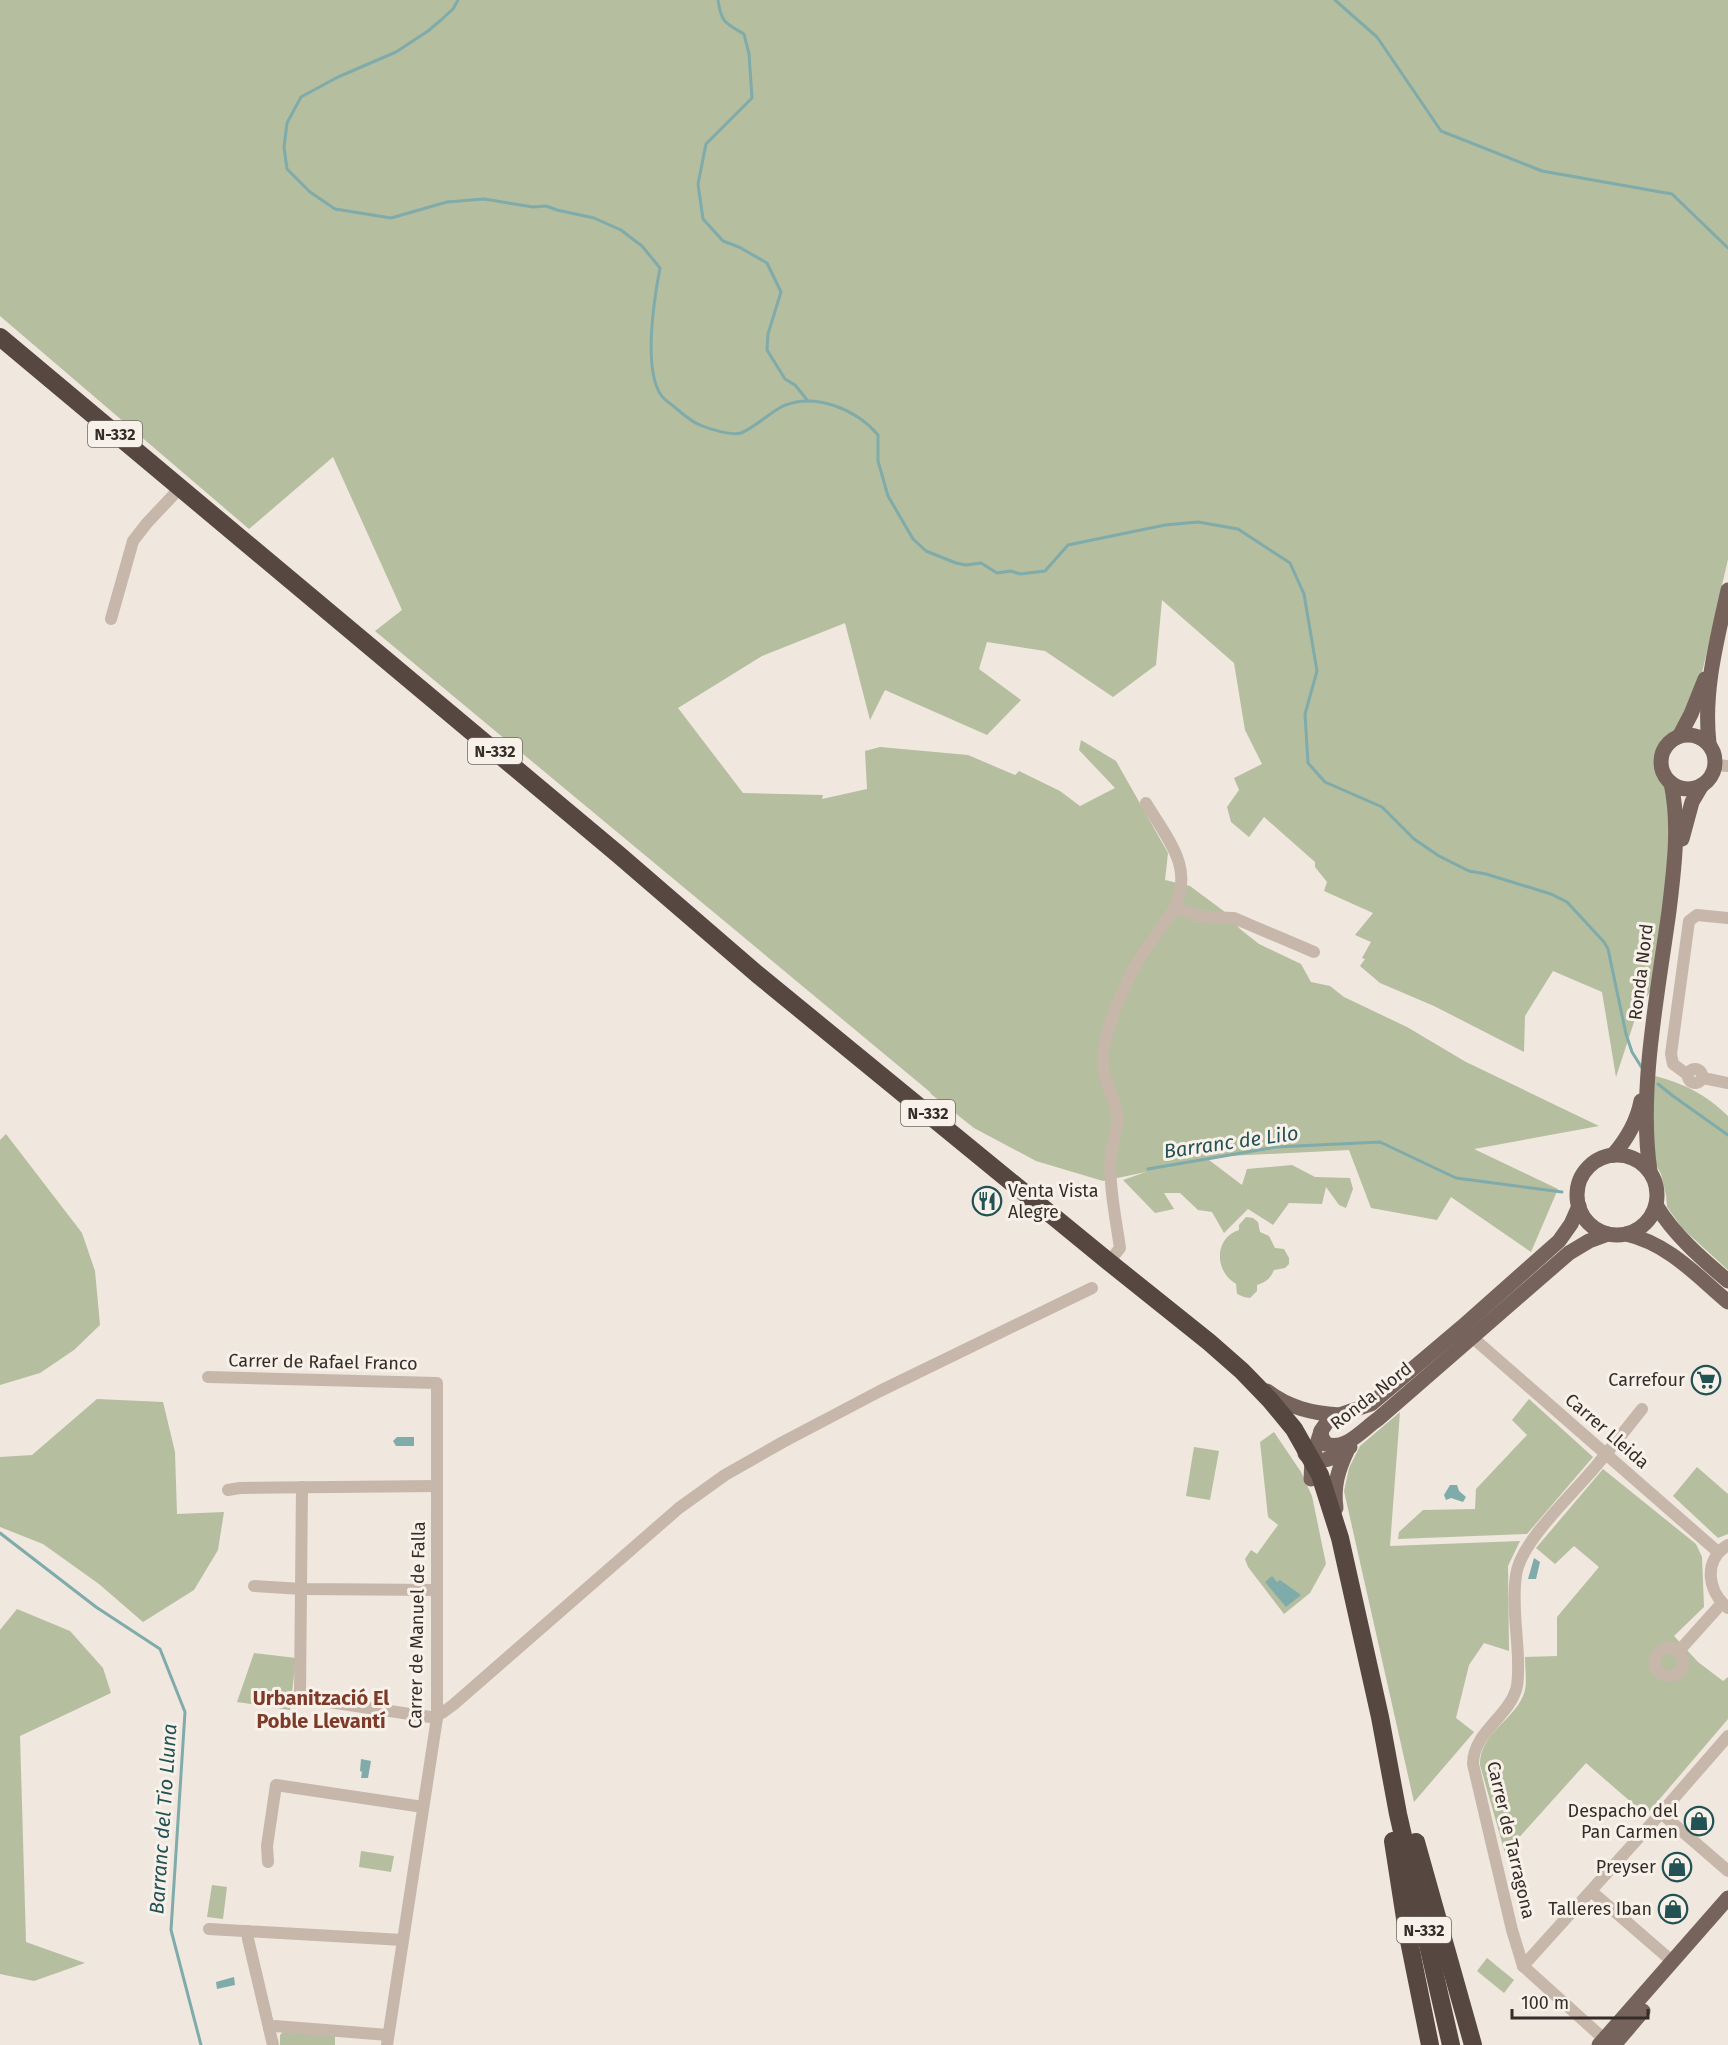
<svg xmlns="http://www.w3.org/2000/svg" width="1728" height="2045" font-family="'Fira Sans',sans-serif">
<rect width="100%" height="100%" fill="#f0e7de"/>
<g fill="#b5be9f">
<path d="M0,0H1728V559L1699,686L1678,728L1660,743L1655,756L1656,769L1668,793L1671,839L1654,986L1638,1010L1616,1077L1602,992L1553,971L1525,1016L1524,1052L1434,1006L1380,983L1360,966L1365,959L1362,958L1371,942L1355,935L1373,913L1324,891L1327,882L1315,867V862L1264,817L1249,837L1231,822L1227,807L1239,790L1234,778L1262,764L1245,730L1234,663L1162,600L1156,665L1113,697L1045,651L987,642L979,669L1021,700L987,735L885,690L870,720L845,623L762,656L678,708L743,793L823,795L822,799L867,789L865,751L880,747L968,755L1015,775L1019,771L1060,791L1080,806L1115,788L1079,750L1081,740L1116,761L1168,853L1165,880L1190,886L1225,912L1240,929L1259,944L1301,964L1311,982L1330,986L1344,997L1407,1027L1466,1062L1599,1126L1474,1149L1558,1189L1531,1252L1451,1197L1437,1220L1371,1208L1349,1150L1229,1156L1209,1160L1242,1185L1247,1169L1292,1165L1315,1177L1350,1178L1353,1189L1346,1208L1339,1205L1326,1187L1322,1204L1289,1203L1273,1225L1248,1209L1224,1233L1212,1212L1198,1210L1180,1193H1164L1174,1209L1155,1213L1123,1180L1146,1172L1103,1181L1036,1161L974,1128L931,1094L930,1092L375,631L402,610L333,457L249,529L0,316Z"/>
<path d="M1655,1076C1685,1084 1705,1094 1728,1116V1270L1683,1229L1667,1207L1666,1195L1661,1174L1653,1159L1651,1130Z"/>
<path d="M6,1134L82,1233L95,1271L100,1325L74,1350L40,1373L0,1385V1140Z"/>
<path d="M1246,1217L1253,1218L1258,1222L1260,1232L1269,1236L1275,1248L1284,1249L1289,1258V1264L1285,1268L1274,1270C1270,1279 1266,1282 1257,1285V1291L1250,1298L1244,1297L1237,1294L1236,1284C1214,1271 1214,1238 1239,1230V1225Z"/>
<path d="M97,1399L163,1402L175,1452L177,1514L224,1512L218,1550L194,1590L143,1622L99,1584L43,1544L0,1527V1457L32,1455Z"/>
<path d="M1529,1399L1593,1457L1527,1534L1398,1539L1399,1532L1423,1510L1475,1509L1476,1489L1527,1435L1512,1420Z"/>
<path d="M1400,1412L1390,1546L1520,1541L1508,1566L1509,1651L1484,1643L1469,1665L1456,1718L1474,1732L1414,1802L1344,1491L1349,1468L1360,1446Z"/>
<path d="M1274,1432L1301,1472L1312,1496L1326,1564L1310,1593L1284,1614L1248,1567L1245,1559L1251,1550L1257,1554L1278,1525L1268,1517L1260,1442Z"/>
<path d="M1194,1447L1219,1451L1210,1500L1186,1496Z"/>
<path d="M1697,1467L1728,1494V1534L1718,1538L1673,1496Z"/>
<path d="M1603,1469L1696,1544L1702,1557L1704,1607L1674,1636L1698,1662L1723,1681L1728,1677V1719L1646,1815L1586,1763L1505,1853L1480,1765C1479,1732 1518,1719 1525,1690C1527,1681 1525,1667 1525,1657L1557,1656V1617L1599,1567L1574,1546L1555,1564L1536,1548Z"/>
<path d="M17,1609L70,1631L103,1668L111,1693L20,1736L26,1942L85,1963L34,1981L0,1974V1630Z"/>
<path d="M254,1653L296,1658L290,1710L237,1702Z"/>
<path d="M361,1851L394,1856L391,1872L359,1867Z"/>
<path d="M212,1885L227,1887L223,1919L207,1917Z"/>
<path d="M1487,1958L1514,1980L1504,1993L1477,1971Z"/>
<path d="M283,2032L335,2035V2045H280V2035Z"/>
</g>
<g fill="#7fabab">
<path d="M397,1437H414V1446H396L393,1441Z"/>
<path d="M1450,1485H1457L1459,1491L1466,1497L1463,1502L1451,1498L1446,1500L1444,1495Z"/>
<path d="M1534,1558L1540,1562L1536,1579H1528Z"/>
<path d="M1272,1576L1277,1582L1280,1580L1301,1595L1286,1607L1265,1582Z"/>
<path d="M361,1759L371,1761L368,1778H361L362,1772L360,1771Z"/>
<path d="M234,1977L235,1985L217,1989L216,1982Z"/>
</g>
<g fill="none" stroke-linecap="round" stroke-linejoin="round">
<g stroke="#7fabab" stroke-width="3">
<path d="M458,0L453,9L441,20L428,31L396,52L338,77L301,97L287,123L284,147L287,169L310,192L335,209L391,218L447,202L484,199L533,207L546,206L557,210L594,218L621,230L630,237L642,246L660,268C654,299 643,369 661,395C665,401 673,405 678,410C685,416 692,422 700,425C709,429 732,436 741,433C756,427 769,413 783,406C816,392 857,410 878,435V461L888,496L913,539L926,551L956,563L966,565L981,563L997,573L1011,571L1020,574L1045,571L1068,545L1165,525L1198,522L1238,529L1290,563L1304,594L1317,671L1305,714L1308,763L1325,782L1382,807L1414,839L1439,856L1469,871L1486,874L1551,894L1567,902L1604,942L1608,949L1626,1034L1632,1052L1642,1068"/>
<path d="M718,0C721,22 725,23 744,34L749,54L752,98L706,144L698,184L703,219L723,241L739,247L767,263L781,292L768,334L767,350L785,379L795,385L808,401"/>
<path d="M1335,0L1377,37L1441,131L1542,171L1672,194L1728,248"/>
<path d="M1658,1084L1673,1096L1728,1135"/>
<path d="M1148,1169L1276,1147L1380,1142L1456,1178L1562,1192"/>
<path d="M0,1533L96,1607L160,1649L185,1712L171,1930L201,2045"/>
</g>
<g stroke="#c7b7aa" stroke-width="12">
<path d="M111,619L133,541L147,523L180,488"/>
<path d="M1716,765L1728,766"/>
<path d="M1174,911L1180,910L1203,917L1234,918L1314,952"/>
<circle cx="1695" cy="1076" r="7"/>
<path d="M1688,1075L1673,1064L1671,1054L1689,921L1697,915L1728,918"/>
<path d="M1703,1078L1728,1083"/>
<path d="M1109,1262L1120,1248C1116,1220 1108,1181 1111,1154C1112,1143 1117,1133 1117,1122C1118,1095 1098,1080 1104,1048C1109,1020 1124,987 1137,963C1155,930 1191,904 1179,863C1174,844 1156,820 1146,803"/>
<path d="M1473,1338L1718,1552"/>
<path d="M208,1377L437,1383V1718L387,2045"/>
<path d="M302,1487L300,1692L302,1698L437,1718"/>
<path d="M228,1490L240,1488L437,1486"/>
<path d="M1728,1545C1703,1560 1707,1591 1728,1608"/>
<path d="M254,1586L302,1589L437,1590"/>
<circle cx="1669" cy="1662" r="14"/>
<path d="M1678,1652L1722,1603"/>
<path d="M437,1713H442L453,1705L679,1508L725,1475L783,1442L880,1391L1092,1288"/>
<path d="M1661,1813L1728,1871"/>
<path d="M268,1862L267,1846L276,1785L423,1807"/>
<path d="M1591,1891L1673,1962"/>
<path d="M209,1929L403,1940"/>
<path d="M248,1931V1939L273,2045"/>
<path d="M1523,1966L1512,1930L1473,1764C1473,1733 1507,1718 1516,1690C1519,1680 1518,1668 1518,1658C1517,1631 1512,1602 1516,1575C1520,1542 1574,1493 1596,1466C1612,1447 1627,1428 1642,1409"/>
<path d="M1523,1966L1661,1813L1728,1736"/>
<path d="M1523,1966L1604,2039"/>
<path d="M269,2028L275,2026L388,2035"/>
</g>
<g stroke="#76645c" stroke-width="15">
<circle cx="1688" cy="762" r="27"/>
<path d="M1680,735L1691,714L1705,679"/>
<path d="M1709,743C1703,691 1717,640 1728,590"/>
<path d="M1682,839L1692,802L1702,785"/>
<path d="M1613,1155C1627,1139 1637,1122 1641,1101"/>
<circle cx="1617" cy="1195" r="40"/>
<path d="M1650,1171C1638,1091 1658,992 1669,911C1674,869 1680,825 1671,783"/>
<path d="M1656,1205C1674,1235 1702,1259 1728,1281"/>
<path d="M1626,1234C1669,1244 1696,1275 1728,1302"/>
<path d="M1267,1391C1289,1408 1312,1413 1339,1415"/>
<path d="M1321,1431L1322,1438L1326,1444C1345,1452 1363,1429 1378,1419L1569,1253L1589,1241L1608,1234"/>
<path d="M1305,1454C1316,1467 1340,1457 1350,1447"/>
<path d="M1311,1479L1312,1459L1321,1431L1327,1422L1339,1415L1371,1404L1462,1327L1559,1241L1571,1224L1579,1206"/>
<path d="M1336,1508C1333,1487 1338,1470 1347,1451"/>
<path d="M1599,2045L1728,1898"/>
<path d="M1614,2045L1643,2011"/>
</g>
<g stroke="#564741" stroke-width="18">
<path d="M0,337L619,855L757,974L1109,1262L1209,1342L1242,1371L1270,1400L1294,1429L1320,1475L1340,1538L1380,1717L1398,1814L1451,2045"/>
<path d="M1393,1841L1407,1931L1430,2045"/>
<path d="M1416,1842L1473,2045"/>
</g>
</g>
<defs>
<g id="restaurant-ring" transform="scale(1.5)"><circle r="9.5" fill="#f8f1ea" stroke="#225254" stroke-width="1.5"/><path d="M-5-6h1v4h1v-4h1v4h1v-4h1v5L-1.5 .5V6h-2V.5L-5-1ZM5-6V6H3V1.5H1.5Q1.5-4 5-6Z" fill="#225254"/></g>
<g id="supermarket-ring" transform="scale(1.5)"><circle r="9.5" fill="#f8f1ea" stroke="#225254" stroke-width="1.5"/><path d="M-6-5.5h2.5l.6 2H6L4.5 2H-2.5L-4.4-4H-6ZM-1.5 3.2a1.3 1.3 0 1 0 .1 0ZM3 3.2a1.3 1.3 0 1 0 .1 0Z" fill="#225254"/></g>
<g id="shop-ring" transform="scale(1.5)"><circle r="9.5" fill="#f8f1ea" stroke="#225254" stroke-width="1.5"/><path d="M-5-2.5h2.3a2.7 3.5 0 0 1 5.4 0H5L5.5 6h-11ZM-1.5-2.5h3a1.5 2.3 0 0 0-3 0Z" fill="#225254"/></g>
</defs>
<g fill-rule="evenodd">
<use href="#restaurant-ring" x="987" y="1201"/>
<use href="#supermarket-ring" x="1706" y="1380"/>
<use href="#shop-ring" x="1699" y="1821"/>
<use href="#shop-ring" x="1677" y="1867"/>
<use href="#shop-ring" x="1673" y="1909"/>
</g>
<g text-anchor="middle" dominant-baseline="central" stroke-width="6" stroke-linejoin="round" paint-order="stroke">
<g fill="#f8f1ea" stroke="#706863" stroke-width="1.5">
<rect x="88" y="421" width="54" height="26" rx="4.5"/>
<rect x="468" y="738" width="54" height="26" rx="4.5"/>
<rect x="901" y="1100" width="54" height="26" rx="4.5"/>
<rect x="1397" y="1917" width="54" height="26" rx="4.5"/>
</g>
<g font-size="16" font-weight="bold" fill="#362d29">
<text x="115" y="434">N-332</text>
<text x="495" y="751">N-332</text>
<text x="928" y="1113">N-332</text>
<text x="1424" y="1930">N-332</text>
</g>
<g font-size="18" fill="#362d29" stroke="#f8f1ea">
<text transform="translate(1641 972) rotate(-83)">Ronda Nord</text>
<text transform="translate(323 1362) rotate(1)">Carrer de Rafael Franco</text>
<text transform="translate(1371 1396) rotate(-38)">Ronda Nord</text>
<text transform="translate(1607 1431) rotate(41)">Carrer Lleida</text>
<text transform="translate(417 1625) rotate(-89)">Carrer de Manuel de Falla</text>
<text transform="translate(1511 1840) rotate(77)">Carrer de Tarragona</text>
</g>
<g font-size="18" fill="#362d29" stroke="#f8f1ea" text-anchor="end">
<text x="1008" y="1191" text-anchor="start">Venta Vista<tspan x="1008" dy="21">Alegre</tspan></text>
<text x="1685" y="1380">Carrefour</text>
<text x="1678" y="1811">Despacho del<tspan x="1678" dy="21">Pan Carmen</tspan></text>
<text x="1656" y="1867">Preyser</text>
<text x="1652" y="1909">Talleres Iban</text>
</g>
<g font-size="20" font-style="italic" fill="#225254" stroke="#f8f1ea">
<text transform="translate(1231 1142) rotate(-8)">Barranc de Lilo</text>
<text transform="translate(163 1819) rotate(-86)">Barranc del Tio Lluna</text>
</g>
<g font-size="20" font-weight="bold" fill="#7e3a29" stroke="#f8f1ea">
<text x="321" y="1698">Urbanització El<tspan x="321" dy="23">Poble Llevantí</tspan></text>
</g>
</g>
<path d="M1512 2009v9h136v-9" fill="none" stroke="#362d29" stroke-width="3"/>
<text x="1521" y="2009" font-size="18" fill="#362d29" stroke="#f8f1ea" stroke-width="4.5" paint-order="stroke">100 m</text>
</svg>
